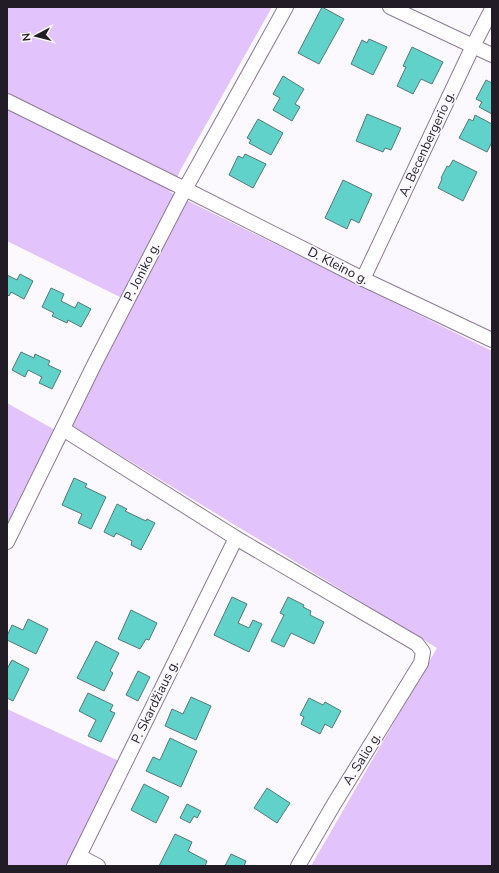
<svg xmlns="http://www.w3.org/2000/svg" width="499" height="873" font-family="'Nunito Sans',sans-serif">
<rect width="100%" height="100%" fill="#fbf8fe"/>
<g fill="#e3c3fb">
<path d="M7,7H272L181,169L170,192L492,351V866H311L437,648L69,424L130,302L7,241Z"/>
<path d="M7,403L55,430L7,527Z"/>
<path d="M7,709L119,761L66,866H7Z"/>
</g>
<g fill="#61d2ca" stroke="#557a77">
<path d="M322,7L344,19L319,64L298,53Z"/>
<path d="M369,39L387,47L373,75L351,64L362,40L367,43Z"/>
<path d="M412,47L443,62L432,84L421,79L413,94L397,86L406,67L403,66Z"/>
<path d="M283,76L304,89L295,104L300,107L292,121L273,110L280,98L273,94Z"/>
<path d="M486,80L492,83V114L479,107L482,102L476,99Z"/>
<path d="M367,114L401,128L391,150L385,148L383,152L356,141Z"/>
<path d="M475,115L492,124V142L487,152L459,138L469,119L473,121Z"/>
<path d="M258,119L283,133L271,155L249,143L251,140L247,138Z"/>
<path d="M245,154L266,164L253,188L229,175L238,156L243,158Z"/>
<path d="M453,160L477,172L463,201L438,188L442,179L441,178L447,166L449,167Z"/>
<path d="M343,180L372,194L359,223L351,219L347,229L325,218Z"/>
<path d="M20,274L33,281L24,299L11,292L9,296L7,294V275L17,280Z"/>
<path d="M51,288L64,294L61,301L75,308L78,302L91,309L81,327L68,320L67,323L52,316L54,313L42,307Z"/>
<path d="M21,352L34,358L35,354L50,361L48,365L61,371L52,389L39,383L42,377L28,370L25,377L12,370Z"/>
<path d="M74,478L87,484L85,487L106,497L91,529L78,523L82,514L62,505Z"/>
<path d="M117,504L127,509L125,511L146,521L147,519L155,523L141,550L131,545L132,541L116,533L114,537L104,532Z"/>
<path d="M232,597L247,604L238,623L249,628L253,620L262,624L249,652L214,635Z"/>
<path d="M288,597L304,605L303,607L311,611L310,615L324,622L314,644L291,633L284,647L271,641L284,615L280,613Z"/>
<path d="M131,610L157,623L149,640L146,639L140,649L118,639Z"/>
<path d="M28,619L48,629L36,654L7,640V636L12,625L23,630Z"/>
<path d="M96,641L119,653L110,671L113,673L104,691L77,678Z"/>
<path d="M12,660L29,669L13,701L7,698V669Z"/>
<path d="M138,671L150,677L138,701L126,695Z"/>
<path d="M88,693L113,705L110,711L115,713L101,742L88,736L96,720L79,711Z"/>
<path d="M191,697L211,706L196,740L165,726L172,709L183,714Z"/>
<path d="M309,698L323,705L325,702L341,711L332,728L325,724L320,734L301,724L304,717L300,715Z"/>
<path d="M170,738L197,751L181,787L146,771L153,757L160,760Z"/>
<path d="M144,784L169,797L156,823L131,810Z"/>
<path d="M267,788L290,803L277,823L254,808Z"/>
<path d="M187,804L201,811L197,818L194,816L190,823L180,818Z"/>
<path d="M175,834L192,842L188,851L207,861L205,866H159Z"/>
<path d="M231,854L246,861L244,866H225Z"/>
</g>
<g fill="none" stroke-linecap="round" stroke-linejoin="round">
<g stroke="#8b7c96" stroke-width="16">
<g id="minor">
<path d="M390,7L492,55"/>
<path d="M7,101L185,189L363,279L492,340"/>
<path d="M363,279L473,46L492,9"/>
<path d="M63,429L236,538L417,644L423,652L421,663L334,804L298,866"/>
<path d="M7,542L95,363L185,189L286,7"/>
<path d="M79,856L98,866"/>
<path d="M74,866L236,538"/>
</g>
</g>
<use href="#minor" stroke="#fff" stroke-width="14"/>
</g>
<g text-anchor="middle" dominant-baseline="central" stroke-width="3.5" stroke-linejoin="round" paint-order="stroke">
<g font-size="13" fill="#221c26" stroke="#fbf8fe">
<text transform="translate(427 144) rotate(-65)">A. Becenbergerio g.</text>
<text transform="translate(338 266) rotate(27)">D. Kleino g.</text>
<text transform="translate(142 272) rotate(-63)">P. Joniko g.</text>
<text transform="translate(155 702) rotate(-64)">P. Skardžiaus g.</text>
<text transform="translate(362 759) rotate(-58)">A. Salio g.</text>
</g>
</g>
<rect width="499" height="873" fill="none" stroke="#221c26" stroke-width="16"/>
<g transform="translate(36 36) rotate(263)" stroke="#fbf8fe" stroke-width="3" paint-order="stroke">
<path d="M0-3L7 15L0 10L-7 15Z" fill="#221c26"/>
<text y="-6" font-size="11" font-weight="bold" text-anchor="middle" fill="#221c26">N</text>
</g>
</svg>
